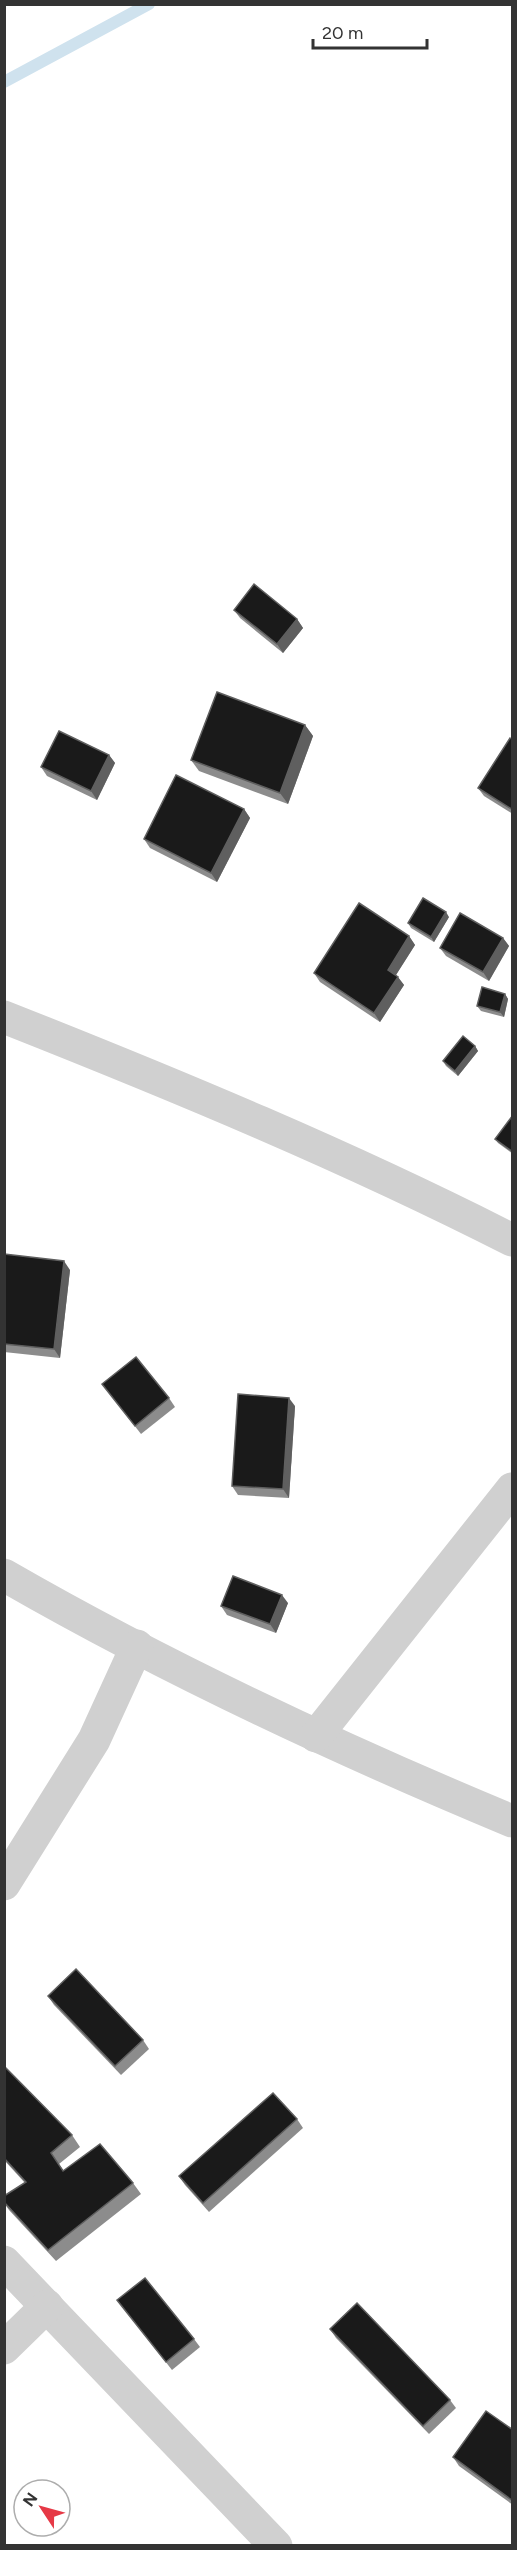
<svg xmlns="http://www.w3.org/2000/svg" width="517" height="2550" font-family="Figtree,sans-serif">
<rect width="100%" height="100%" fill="#fff"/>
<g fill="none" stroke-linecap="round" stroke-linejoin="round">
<path stroke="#cfe2ee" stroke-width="12" d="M4,82L149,4"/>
<g stroke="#d0d0d0" stroke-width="33">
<path d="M4,1017C176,1085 347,1156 512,1240"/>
<path d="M4,1575C167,1669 339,1749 512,1821"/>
<path d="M316,1736L512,1489"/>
<path d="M4,1884L94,1740L137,1646"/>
<path d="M4,2262L276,2546"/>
<path d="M4,2348L47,2306"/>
</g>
</g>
<g fill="#8c8c8c">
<path d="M234,610L297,619L303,628L283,653L240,618Z"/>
<path d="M305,725L313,736L288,804L199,771L191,760Z"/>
<path d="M513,740V814L484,796L478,788Z"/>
<path d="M109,755L115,763L97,800L47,776L41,767Z"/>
<path d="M244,809L250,818L217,882L150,848L144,839Z"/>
<path d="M449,917L434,942L411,928L408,923Z"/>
<path d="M409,936L415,945L396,975L404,985L380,1022L320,982L314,973Z"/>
<path d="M503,938L509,946L489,981L446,956L440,948Z"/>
<path d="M505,994L508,999L504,1017L481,1011L477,1006Z"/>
<path d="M475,1046L478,1051L458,1076L446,1066L443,1061Z"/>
<path d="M513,1115V1154L498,1143L495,1139Z"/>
<path d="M4,1254L70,1270L60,1358L4,1352Z"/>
<path d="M102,1384L169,1398L175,1407L141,1434Z"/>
<path d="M295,1406L289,1498L238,1495L232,1486Z"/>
<path d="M288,1603L276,1633L227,1615L221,1606Z"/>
<path d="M48,1996L143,2040L149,2049L121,2075L54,2005Z"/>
<path d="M4,2066L72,2135L80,2147L59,2164L64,2171L133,2183L141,2194L56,2261L9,2210L4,2203V2196L25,2183L4,2160Z"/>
<path d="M297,2119L303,2128L209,2212L185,2185L179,2176Z"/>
<path d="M117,2300L194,2339L200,2347L172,2370Z"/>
<path d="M330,2329L450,2400L456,2408L429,2434L336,2338Z"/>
<path d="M513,2430V2505L459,2466L453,2457Z"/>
</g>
<g fill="#5f5f5f">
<path d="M297,619L303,628L283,653L277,644Z"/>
<path d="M305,725L313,736L288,804L280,793Z"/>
<path d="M109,755L115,763L97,800L91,791Z"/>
<path d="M244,809L250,818L217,882L211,873Z"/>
<path d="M446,912L449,917L434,942L431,937Z"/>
<path d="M409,936L415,945L394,978L388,970Z"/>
<path d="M503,938L509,946L489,981L483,972Z"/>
<path d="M398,977L404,985L380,1022L374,1013Z"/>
<path d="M505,994L508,999L504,1017L500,1012Z"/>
<path d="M475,1046L478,1051L458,1076L455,1071Z"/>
<path d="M64,1261L70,1270L60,1358L54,1349Z"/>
<path d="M289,1398L295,1406L289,1498L283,1489Z"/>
<path d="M282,1595L288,1603L276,1633L270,1624Z"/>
</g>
<g fill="#1a1a1a" stroke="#5f5f5f" stroke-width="1.5">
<path d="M254,584L297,619L277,644L234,610Z"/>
<path d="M217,692L305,725L280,793L191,760Z"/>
<path d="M59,731L109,755L91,791L41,767Z"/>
<path d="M510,738L513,740V810L478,788Z"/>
<path d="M176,775L244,809L211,873L144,839Z"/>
<path d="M423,898L446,912L431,937L408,923Z"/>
<path d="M359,903L409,936L388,970L398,977L374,1013L314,973Z"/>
<path d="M460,913L503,938L483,972L440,948Z"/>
<path d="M482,987L505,994L500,1012L477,1006Z"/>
<path d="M463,1036L475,1046L455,1071L443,1061Z"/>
<path d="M513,1115V1152L495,1139Z"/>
<path d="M4,1254L64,1261L54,1349L4,1344Z"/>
<path d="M136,1357L169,1398L135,1426L102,1384Z"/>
<path d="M238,1394L289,1398L283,1489L232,1486Z"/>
<path d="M233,1576L282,1595L270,1624L221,1606Z"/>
<path d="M76,1969L143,2040L115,2066L48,1996Z"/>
<path d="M4,2066L72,2135L51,2153L63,2171L100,2144L133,2183L48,2250L4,2202V2196L26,2182L4,2158Z"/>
<path d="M273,2093L297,2119L203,2203L179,2176Z"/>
<path d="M145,2278L194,2339L166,2362L117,2300Z"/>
<path d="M357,2303L450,2400L423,2426L330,2329Z"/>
<path d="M486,2411L513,2430V2501L453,2457Z"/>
</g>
<rect width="517" height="2550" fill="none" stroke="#333333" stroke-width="12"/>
<g transform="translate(42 2508) rotate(306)"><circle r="28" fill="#ffffff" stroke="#adadad" stroke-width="1.5"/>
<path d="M0-4.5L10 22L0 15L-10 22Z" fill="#e63946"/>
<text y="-9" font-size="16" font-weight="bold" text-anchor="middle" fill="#333333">N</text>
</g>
<path d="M313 39v9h114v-9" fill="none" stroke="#333333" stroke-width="3"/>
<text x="322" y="39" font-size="18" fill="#333333" stroke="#ffffff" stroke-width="4.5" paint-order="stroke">20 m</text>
</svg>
